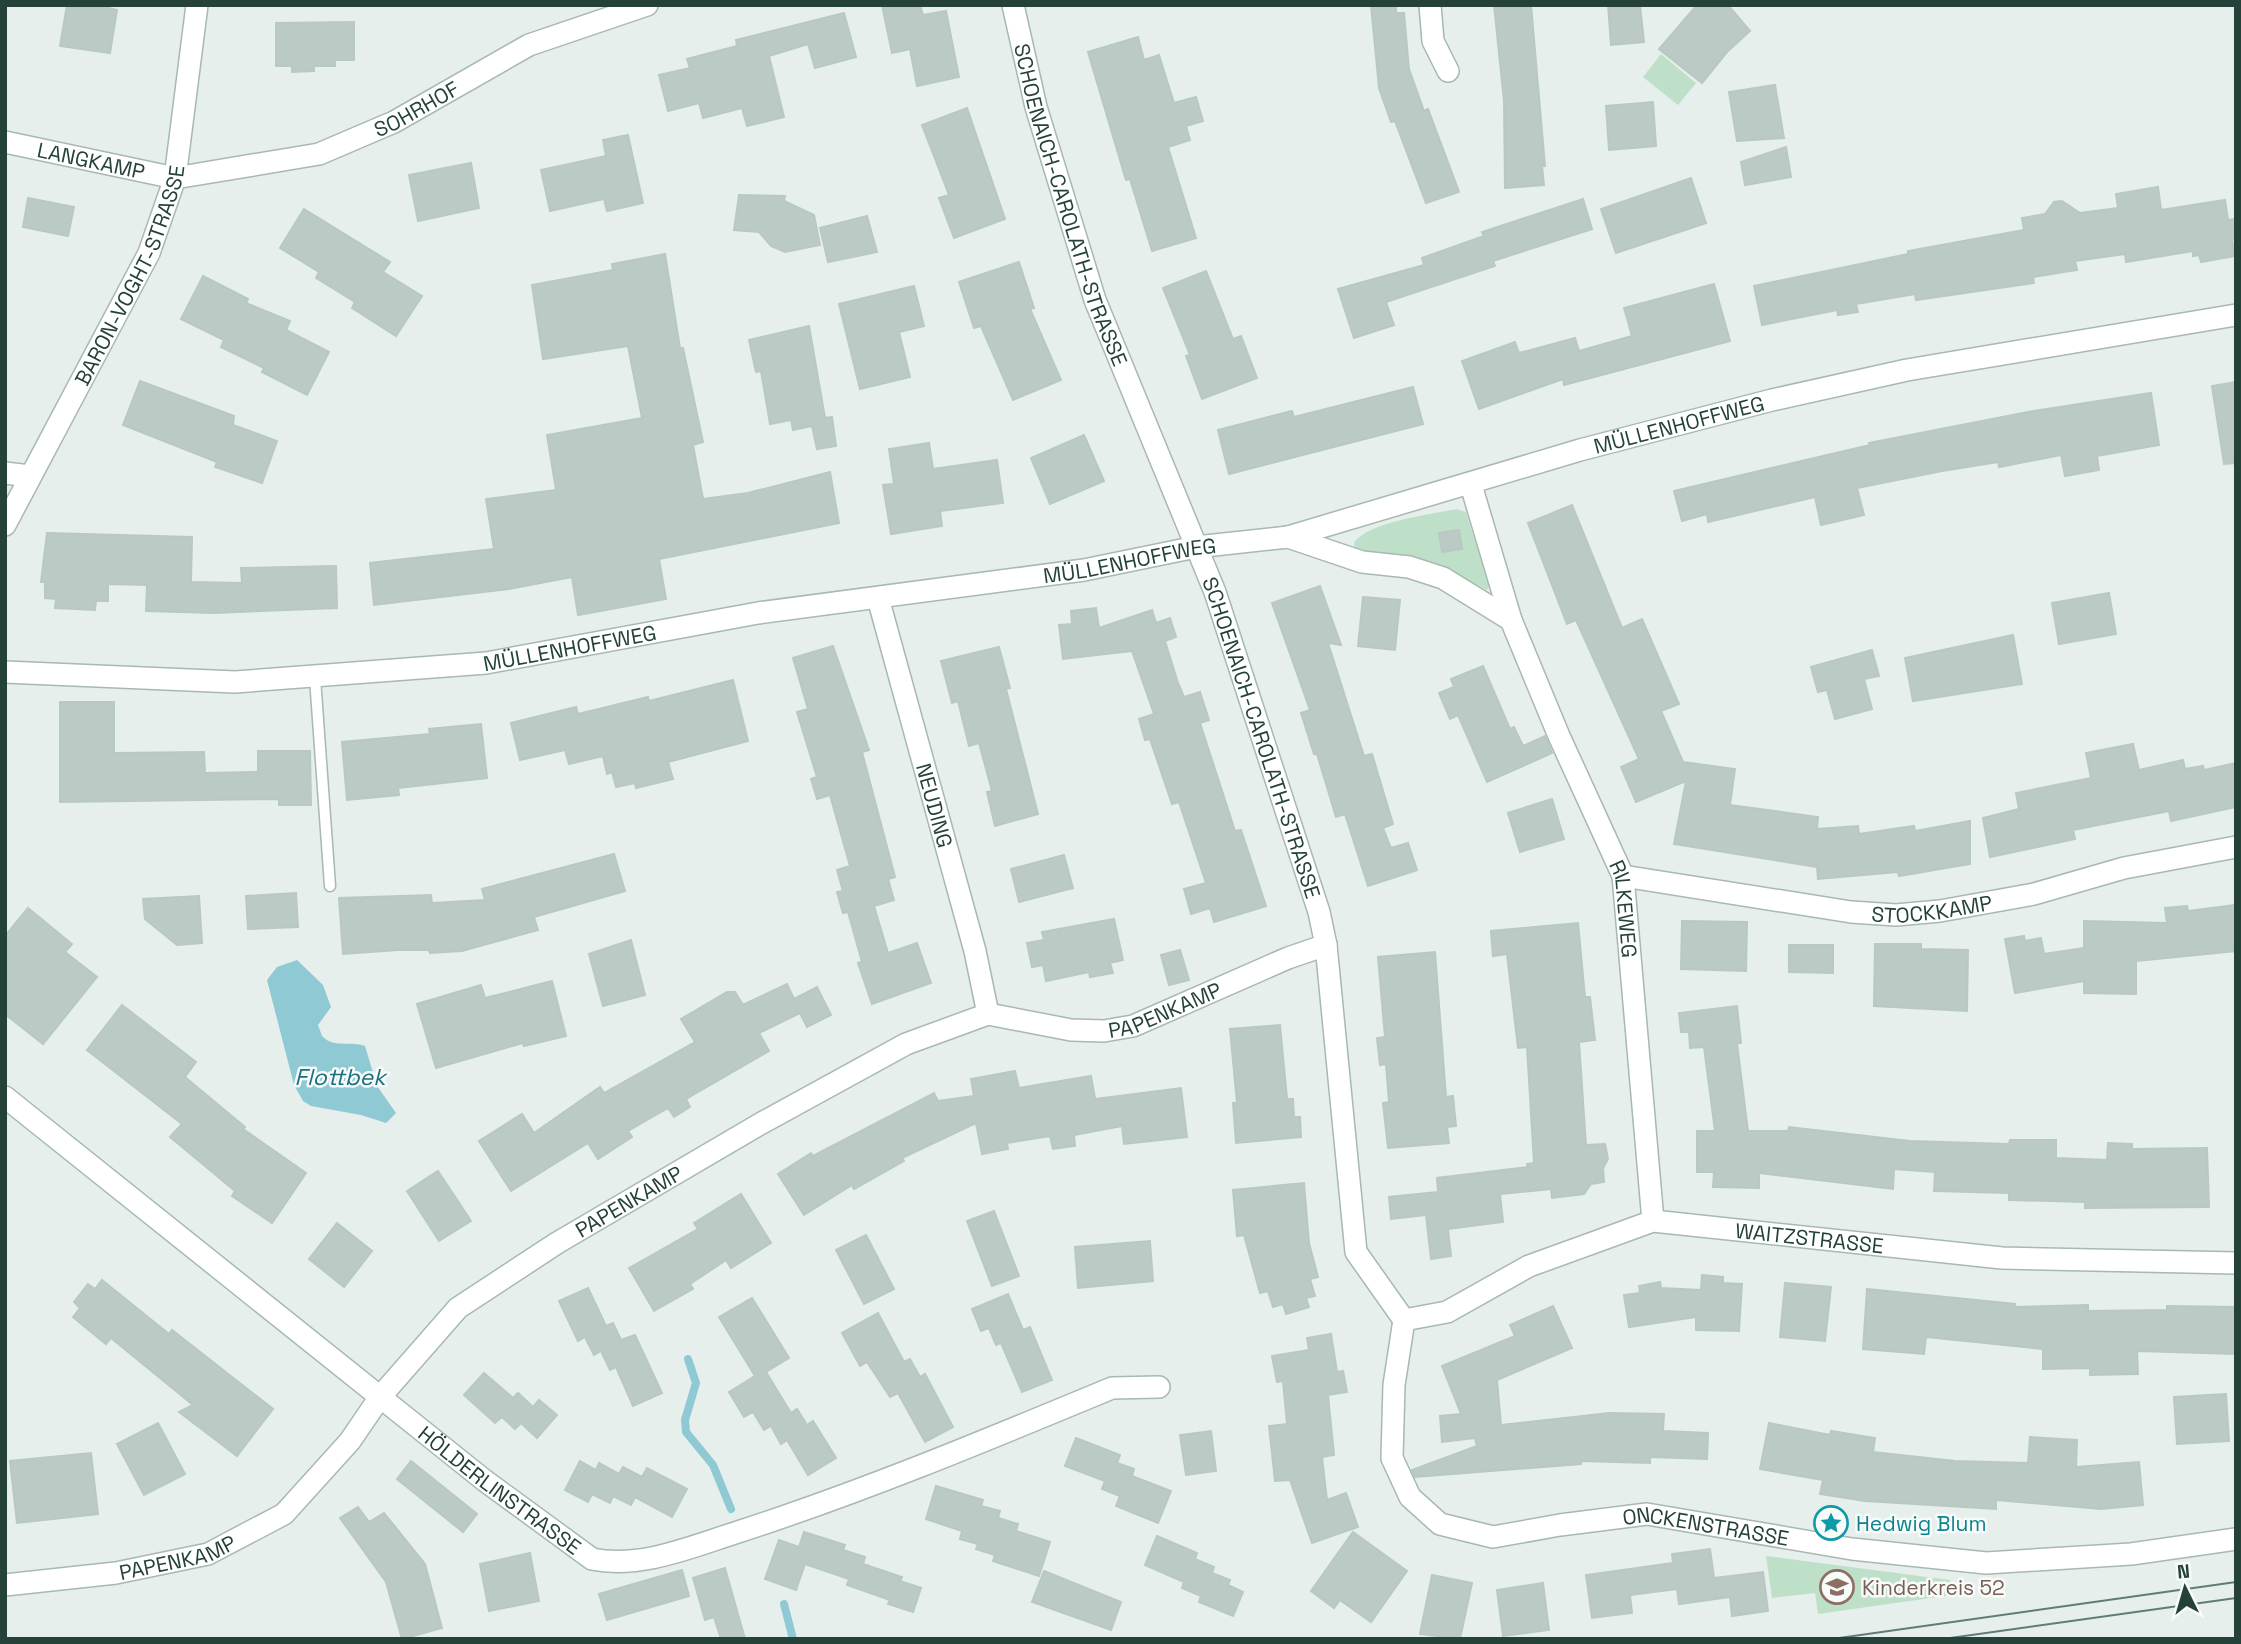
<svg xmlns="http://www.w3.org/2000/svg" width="2241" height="1644" font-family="'Space Grotesk',sans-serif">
<rect width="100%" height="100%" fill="#e6efeb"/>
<g fill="#bfe0c8" fill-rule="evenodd">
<path d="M1661,54L1696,83L1678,105L1643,77Z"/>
<path d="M1457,509L1466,512L1489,586L1487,590L1446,569L1355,552L1354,543C1367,522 1432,514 1457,509ZM1459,530L1462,549L1442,552L1439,533Z"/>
<path d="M1766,1556L1950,1580L1952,1595L1818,1614L1815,1593L1772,1598Z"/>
</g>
<path fill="#8ec9d4" d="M297,960L323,985L331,1007L318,1025L322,1036C334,1049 350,1040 365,1046L377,1086L396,1113L386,1123L361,1115L311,1106L303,1101L294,1085L267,980L277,967Z"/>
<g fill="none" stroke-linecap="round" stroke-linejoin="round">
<g stroke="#8ec9d4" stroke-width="8">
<path d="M688,1359L696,1383L685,1420L686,1432L713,1465L731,1509"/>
<path d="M784,1604L793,1639"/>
</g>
</g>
<g fill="#bbcac4" stroke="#b8c9c2" stroke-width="2">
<path d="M67,5H97L117,10L110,53L60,46Z"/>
<path d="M882,5H920L923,15L946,11L959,77L917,86L910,49L892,53Z"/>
<path d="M1371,5H1396V13H1404L1409,69L1424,111L1428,109L1459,192L1426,203L1395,121L1391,122L1379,88Z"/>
<path d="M1494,5H1531L1545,166H1542L1544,185L1505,188L1504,101Z"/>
<path d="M1608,5H1640L1644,42L1611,45Z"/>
<path d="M1697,5H1728L1750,31L1727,52L1702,83L1659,49Z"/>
<path d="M844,13L856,57L815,68L808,44L769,56L784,117L747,126L742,108L703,118L699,103L668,111L659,75L690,68L687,59L737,46L736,40Z"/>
<path d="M354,22V60H335V66H314V71L292,72V66H276V23Z"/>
<path d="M1138,37L1144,60L1159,55L1174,103L1196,97L1203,121L1186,126L1190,140L1168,147L1196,238L1152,251L1130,179L1126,180L1088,52Z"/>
<path d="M1775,85L1784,138L1737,141L1729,92Z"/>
<path d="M1653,102L1656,146L1609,150L1606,106Z"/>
<path d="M967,108L1005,219L954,238L939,198L949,195L922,125Z"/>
<path d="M628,135L643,203L607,211L604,199L550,211L541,170L606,156L603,140Z"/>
<path d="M1786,147L1791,177L1745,185L1741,162Z"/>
<path d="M471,163L479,208L418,221L409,175Z"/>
<path d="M1691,178L1706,223L1616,253L1601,209Z"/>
<path d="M2158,187L2161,210L2225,200L2228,220L2236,219V238L2232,239L2235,256L2201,262L2199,255L2193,256V251L2126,262L2125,254L2075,261L2077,270L2033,277L2034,283L1916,300L1915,294L1856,304L1858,312L1838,315L1837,310L1762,325L1754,286L1908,254V251L2024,230L2022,218L2045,214L2054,202L2062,201L2080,213L2118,208L2116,194Z"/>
<path d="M739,195L785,196L784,201L814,215L820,245L785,252L771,246L759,232L734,230Z"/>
<path d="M28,198L74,207L68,236L23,227Z"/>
<path d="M1583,199L1592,229L1493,261L1495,266L1386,302L1394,325L1354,338L1338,289L1424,265L1422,258L1484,236L1482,232Z"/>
<path d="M304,209L390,262L383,272L422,296L396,336L352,308L355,302L316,278L319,272L280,248Z"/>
<path d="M867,216L877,252L828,262L820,228Z"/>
<path d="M665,254L680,348H683L703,442L693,445L703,499L748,493L830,472L839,523L659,559L666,599L578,615L572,577L509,589L374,605L370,563L494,549L486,499L556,490L547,435L642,418L628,346L543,359L532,285L613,270L612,264Z"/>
<path d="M1019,262L1034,308L1030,309L1061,380L1013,400L981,326L974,328L959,282Z"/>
<path d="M1206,271L1233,339L1241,336L1257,378L1202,399L1186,356L1190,355L1163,288Z"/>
<path d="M203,276L248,299L246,303L290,321L286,330L329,352L307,395L262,372L264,368L221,347L224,340L181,319Z"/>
<path d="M1714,284L1730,341L1564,385L1563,379L1479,409L1462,361L1515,342L1519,353L1575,338L1579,351L1632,336L1624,308Z"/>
<path d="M914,286L924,326L899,332L910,377L860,389L839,304Z"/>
<path d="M809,326L825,418L832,417L836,446L817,449L812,426L793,430L791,420L770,424L761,371L756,372L749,340Z"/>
<path d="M140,381L234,416L233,425L277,441L262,483L215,467L217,462L123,425Z"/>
<path d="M2236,382V463L2224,464L2212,386Z"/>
<path d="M1413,387L1423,424L1229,474L1218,430L1292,411L1294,417Z"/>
<path d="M2151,393L2159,445L2097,456L2099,470L2065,476L2061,455L1999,467L1998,462L1942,471L1857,488L1864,515L1821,525L1815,497L1708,522L1707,514L1682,521L1674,491L1870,445L1869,443L2028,412Z"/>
<path d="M1084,435L1104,481L1050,504L1031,458Z"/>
<path d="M929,443L933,469L997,460L1003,503L940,511L942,526L891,534L883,485L894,484L889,449Z"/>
<path d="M1572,505L1622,628L1642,619L1679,704L1661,711L1683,762L1735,769L1730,805L1818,817L1817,829L1858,826L1859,834L1914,826L1915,831L1970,821V864L1899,876L1898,872L1818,879L1817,867L1674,844L1686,781L1636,802L1621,767L1639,759L1576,620L1567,624L1528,523Z"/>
<path d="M1459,530L1462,549L1442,552L1439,533Z"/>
<path d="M47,533L192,537L191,582L242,583L241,568L336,566L337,608L214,613L146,611L147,585L108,584V601H96L95,610L55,608L56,599L45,598V582H41Z"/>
<path d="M1320,586L1341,645L1328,643L1364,756L1372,754L1393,824L1383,828L1391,848L1408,843L1417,870L1368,886L1345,814L1336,817L1317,754H1314L1301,713L1310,710L1272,603Z"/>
<path d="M2109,593L2116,634L2059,644L2052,603Z"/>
<path d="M1363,597L1400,600L1395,650L1358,646Z"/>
<path d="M1096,608L1099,628L1152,610L1156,623L1170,618L1176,637L1165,641L1178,683L1184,697L1200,692L1209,720L1200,723L1235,831L1241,830L1266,906L1214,922L1210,908L1191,914L1184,889L1206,883L1179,802L1172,804L1150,739L1145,740L1139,719L1154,714L1132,651L1063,659L1059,625L1072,624L1071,611Z"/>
<path d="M2013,635L2022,684L1913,701L1905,658Z"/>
<path d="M833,646L869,750L862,752L895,877L888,879L894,900L874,906L888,953L917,943L931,983L872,1004L858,963L862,962L848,912L843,913L837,892L843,891L837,870L850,866L830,795L817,799L811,779L817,777L797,712L808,709L793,658Z"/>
<path d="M999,647L1010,688L1006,689L1038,814L995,826L987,792L992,791L979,743L969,746L958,701L952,703L941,661Z"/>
<path d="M1872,650L1879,676L1864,679L1872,709L1835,719L1827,690L1818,692L1811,667Z"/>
<path d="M1483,666L1510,729L1514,727L1523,746L1545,736L1552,753L1487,782L1458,715L1450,719L1439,693L1454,687L1451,679Z"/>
<path d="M733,680L748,741L668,762L673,779L636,788L635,783L616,787L612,772L607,774L603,756L569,764L565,750L520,760L511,723L576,707L578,714L648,697L649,701Z"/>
<path d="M60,702H114V753L204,752L205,773L258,772V751H310L311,805H279V799L60,802Z"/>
<path d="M481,724L487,778L398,788L399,795L347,800L342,742L430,734L429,729Z"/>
<path d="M2133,744L2139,770L2183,760L2185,769L2203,766L2204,770L2236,763V807L2171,821L2169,811L2073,830L2075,839L1990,857L1983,818L2019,809L2016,793L2091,778L2086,753Z"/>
<path d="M1552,799L1564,839L1520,852L1508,813Z"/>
<path d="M614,854L625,891L534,917L538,930L462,951L430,953L429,950H398L343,954L339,898L431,895L432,903L485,900L482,889Z"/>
<path d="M1064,855L1073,888L1019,902L1011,869Z"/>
<path d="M296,893L298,927L248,929L246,896Z"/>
<path d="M199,896L202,943L177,945L145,919L143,899Z"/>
<path d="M2236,905V951L2136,961V994L2084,993V981L2015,993L2005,939L2024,936L2025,941L2041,938L2044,954L2084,948V921L2167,923L2165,908L2187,906L2188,911Z"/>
<path d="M28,908L72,944L65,952L97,977L43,1044L5,1014V936Z"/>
<path d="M1114,919L1123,960L1110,963L1113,973L1090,977L1089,972L1046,981L1043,965L1032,967L1027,943L1044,940L1042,932Z"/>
<path d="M1682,921L1747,922L1746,971L1681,969Z"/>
<path d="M1578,923L1585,997H1590L1595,1040L1579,1042L1586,1145L1605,1144L1608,1159L1603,1168L1604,1182L1591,1184L1584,1194L1552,1198L1551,1189L1500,1194L1503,1222L1448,1229L1451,1256L1431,1259L1426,1215L1391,1219L1389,1197L1438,1192L1437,1178L1528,1167L1527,1164L1534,1163L1527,1047L1518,1048L1507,954L1493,956L1491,931Z"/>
<path d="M631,940L645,995L603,1006L589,954Z"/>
<path d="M1875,944H1921V949L1968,950L1967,1011L1874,1006Z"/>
<path d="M1789,945H1833V973L1789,972Z"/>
<path d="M1180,950L1189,980L1169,985L1161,955Z"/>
<path d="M1435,952L1446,1097L1453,1096L1456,1126L1447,1127L1449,1143L1388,1148L1383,1103L1389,1102L1386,1064L1380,1065L1377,1038L1385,1037L1378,957Z"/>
<path d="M552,981L566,1036L524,1046L523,1043L436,1068L417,1004L481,985L485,998Z"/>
<path d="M787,984L794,999L817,987L831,1015L807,1027L800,1013L759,1033L769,1051L686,1099L690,1107L674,1117L668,1108L628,1131L632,1137L598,1159L588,1143L511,1191L479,1141L522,1114L534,1133L600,1087L604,1093L695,1042L681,1019L727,992H735L743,1005Z"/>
<path d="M122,1005L196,1062L185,1077L245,1127L243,1129L306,1173L272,1223L232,1196L235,1191L170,1137L182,1124L87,1050Z"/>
<path d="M1737,1006L1741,1043H1737L1748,1131H1788L1789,1127L1910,1141L2009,1144L2010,1140H2056V1158L2107,1160L2108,1143L2132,1144V1149L2207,1148L2209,1207L2085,1208V1202L2009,1200V1193L1934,1191L1935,1172L1894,1169L1893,1189L1759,1173V1188L1713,1187L1714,1172H1697V1131H1715L1704,1047L1690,1048L1689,1032H1681L1679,1013Z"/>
<path d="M1280,1025L1287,1099H1293L1294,1117H1300L1301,1137L1236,1143L1233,1103H1237L1230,1029Z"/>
<path d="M1015,1071L1019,1088L1091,1076L1095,1099L1181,1088L1187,1137L1124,1144L1122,1126L1074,1135L1075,1146L1053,1149L1050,1136L1007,1143L1008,1149L982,1154L976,1123L902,1158L904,1161L854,1189L852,1185L804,1215L778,1174L811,1153L813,1156L934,1093L938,1101L974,1096L971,1079Z"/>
<path d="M438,1171L471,1221L439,1241L407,1191Z"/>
<path d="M1304,1183L1309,1243L1318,1277L1310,1279L1315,1296L1306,1298L1309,1307L1286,1314L1283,1304L1273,1307L1268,1291L1260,1293L1244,1235L1237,1236L1233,1190Z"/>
<path d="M741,1194L771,1243L731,1268L726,1260L690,1284L693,1289L654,1311L629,1268L698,1229L694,1223Z"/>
<path d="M994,1211L1019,1276L992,1286L967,1221Z"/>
<path d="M337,1223L372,1251L344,1287L309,1259Z"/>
<path d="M866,1235L894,1289L864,1304L836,1250Z"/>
<path d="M1150,1241L1153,1281L1078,1288L1075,1247Z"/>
<path d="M1702,1275L1723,1277V1283L1742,1284L1739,1331L1696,1330V1317L1629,1327L1624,1295L1640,1293L1639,1286L1660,1282L1661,1288L1701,1290Z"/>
<path d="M102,1280L169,1334L172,1330L273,1409L237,1456L179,1412L193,1405L111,1338L106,1344L73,1317L80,1308L74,1302L88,1284L95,1289Z"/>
<path d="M1785,1283L1831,1287L1825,1341L1780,1337Z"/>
<path d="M588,1288L606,1326L613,1323L621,1340L635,1335L662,1393L633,1406L616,1367L610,1370L601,1351L594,1355L585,1337L578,1341L559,1301Z"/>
<path d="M1867,1289L2015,1304V1307L2088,1305V1311L2167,1310V1306L2236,1307V1354L2137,1351L2138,1374L2090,1375V1368L2043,1369V1349L1926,1337L1924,1354L1863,1349Z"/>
<path d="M1008,1294L1023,1330L1030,1327L1052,1380L1022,1392L1001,1343L996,1345L989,1328L981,1331L972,1309Z"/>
<path d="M752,1298L789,1358L766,1372L791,1413L797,1409L807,1425L813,1421L836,1458L808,1475L787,1440L781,1444L771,1426L764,1430L753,1412L744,1417L729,1392L755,1376L719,1317Z"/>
<path d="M1553,1306L1572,1348L1497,1380L1501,1425L1609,1413L1664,1414L1663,1431L1708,1433L1707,1459L1650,1457V1463L1581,1461V1464L1415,1477L1412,1470L1477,1446L1475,1438L1442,1442L1440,1416L1461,1414L1442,1366L1515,1336L1510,1325Z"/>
<path d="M878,1313L904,1362L910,1359L920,1377L925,1374L953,1427L925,1442L898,1393L890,1397L867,1362L860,1366L842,1333Z"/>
<path d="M1331,1334L1337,1372L1343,1371L1347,1392L1328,1395L1334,1455L1322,1457L1327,1500L1346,1493L1358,1527L1312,1543L1290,1480L1275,1481L1269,1426L1287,1424L1283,1381L1277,1382L1272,1356L1309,1350L1307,1338Z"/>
<path d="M484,1373L513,1398L518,1393L533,1407L539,1400L557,1415L537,1438L521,1423L515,1429L502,1417L495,1423L464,1395Z"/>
<path d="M2226,1394L2229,1441L2177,1444L2174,1397Z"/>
<path d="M158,1423L185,1474L144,1495L117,1444Z"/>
<path d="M1769,1423L1830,1435L1831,1431L1875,1438L1873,1452L1955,1461L2028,1463L2030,1437L2077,1440L2076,1467L2139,1462L2143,1505L2101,1509L1996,1500V1509L1865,1501L1820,1494L1823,1480L1760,1469Z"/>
<path d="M1211,1431L1216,1471L1186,1475L1180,1435Z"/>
<path d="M1076,1438L1120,1455L1117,1463L1134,1469L1132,1476L1171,1491L1158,1523L1116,1506L1120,1496L1102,1489L1105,1481L1065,1466Z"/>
<path d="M91,1453L98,1514L17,1523L10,1461Z"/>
<path d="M411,1461L477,1514L463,1532L397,1479Z"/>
<path d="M580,1461L596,1470L599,1463L619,1474L623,1467L642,1477L647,1468L687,1489L672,1517L635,1497L631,1505L613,1496L610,1503L592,1494L588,1502L565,1490Z"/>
<path d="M936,1486L983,1500L981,1506L1000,1511L998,1518L1018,1524L1016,1531L1050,1542L1039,1576L993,1561L995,1555L976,1549L978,1544L960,1539L962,1531L926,1519Z"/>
<path d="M358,1507L369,1522L384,1513L425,1564L442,1628L402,1639L386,1582L340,1518Z"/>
<path d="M804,1532L845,1545L843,1550L865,1557L863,1564L902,1577L900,1581L921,1588L913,1612L888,1604L890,1600L847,1585L849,1579L805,1564L796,1590L765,1579L779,1540L799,1547Z"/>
<path d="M1353,1532L1407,1571L1371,1622L1340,1600L1334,1608L1311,1591Z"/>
<path d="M1157,1536L1197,1553L1195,1559L1214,1567L1212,1573L1230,1580L1228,1585L1243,1592L1233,1616L1199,1602L1201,1596L1182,1588L1184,1582L1145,1565Z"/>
<path d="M1710,1549L1714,1578L1763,1572L1768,1611L1732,1616L1730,1597L1679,1604L1677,1589L1630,1595L1632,1613L1592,1618L1586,1575L1673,1563L1672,1554Z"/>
<path d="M530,1553L539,1601L489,1611L480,1564Z"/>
<path d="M725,1568L745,1639H721L714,1617L705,1620L693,1578Z"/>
<path d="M682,1570L689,1596L607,1620L599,1594Z"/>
<path d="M1044,1571L1121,1602L1111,1630L1032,1602Z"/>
<path d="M1432,1575L1472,1583L1460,1639L1420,1634Z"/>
<path d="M1543,1583L1549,1630L1503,1636L1497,1590Z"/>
</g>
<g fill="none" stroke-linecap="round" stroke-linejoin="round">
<g stroke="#a8b8b2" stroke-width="13">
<path id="lane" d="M315,678L330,886"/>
</g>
<g stroke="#a8b8b2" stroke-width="24">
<g id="street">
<path id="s1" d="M1013,5L1036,107L1095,300L1215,592L1319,912L1326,945L1356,1252L1404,1320"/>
<path d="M1430,5L1433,41L1448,71"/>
<path id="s2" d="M5,142L175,178L319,154L394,122L529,45L647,5"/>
<path d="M5,473L30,476"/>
<path id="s3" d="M1471,485L1511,620L1559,736L1623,876L1653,1221"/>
<path id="s4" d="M5,525L149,253L175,178L197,5"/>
<path d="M1288,537L1362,562L1409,567L1443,578L1511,620"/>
<path id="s5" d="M878,598L975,951L988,1014"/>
<path id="s6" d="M5,672L235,682L486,663L758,613L1084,570L1196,547L1288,537L1580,450L1772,400L1907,370L2236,315"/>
<path id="s7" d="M1623,876L1851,912L1896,915L1940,911L2034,894L2124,868L2236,847"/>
<path id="s8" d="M5,1097L484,1480L592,1559C642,1569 693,1546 741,1531C867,1490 989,1439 1112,1388L1159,1387"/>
<path id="s9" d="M1404,1320L1394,1385L1392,1458L1410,1497L1440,1524L1493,1537L1560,1525L1647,1514L1852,1549L1986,1563L2131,1554L2236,1539"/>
<path id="s10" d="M1404,1320L1447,1312L1529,1266L1653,1221L2002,1258L2236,1263"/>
<path id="s11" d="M5,1585L116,1573L208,1554L284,1514L350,1441L380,1397L458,1308L557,1243L760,1124L906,1044L988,1014L1071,1030L1104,1031L1133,1026L1288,958L1326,945"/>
</g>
</g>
<use href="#lane" stroke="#fff" stroke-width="10"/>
<use href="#street" stroke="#fff" stroke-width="21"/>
<g stroke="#5f7d75" stroke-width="2">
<path d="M1832,1639L2236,1582"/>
<path d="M1943,1639L2236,1598"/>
</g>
</g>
<defs>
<g id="sight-ring" transform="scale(1.75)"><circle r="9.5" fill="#f7fbf9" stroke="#0f9aa8" stroke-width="1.5"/><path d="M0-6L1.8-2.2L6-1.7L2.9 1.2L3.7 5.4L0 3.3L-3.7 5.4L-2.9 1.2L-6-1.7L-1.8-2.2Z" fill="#0f9aa8"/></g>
<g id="school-ring" transform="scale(1.75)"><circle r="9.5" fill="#f7fbf9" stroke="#8d6e63" stroke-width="1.5"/><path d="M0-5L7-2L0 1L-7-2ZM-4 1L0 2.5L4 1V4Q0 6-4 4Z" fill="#8d6e63"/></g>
</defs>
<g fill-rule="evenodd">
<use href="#sight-ring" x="1831" y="1523"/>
<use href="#school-ring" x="1837" y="1587"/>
</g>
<g text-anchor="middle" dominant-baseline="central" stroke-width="5" stroke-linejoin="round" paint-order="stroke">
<g font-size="21" fill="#24423a" stroke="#f7fbf9">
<text stroke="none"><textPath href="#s2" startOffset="427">SOHRHOF</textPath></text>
<text stroke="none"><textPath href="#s2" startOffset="88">LANGKAMP</textPath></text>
<text stroke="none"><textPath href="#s1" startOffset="208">SCHOENAICH-CAROLATH-STRASSE</textPath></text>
<text stroke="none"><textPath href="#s4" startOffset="280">BARON-VOGHT-STRASSE</textPath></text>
<text stroke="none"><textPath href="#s6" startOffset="1701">MÜLLENHOFFWEG</textPath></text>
<text stroke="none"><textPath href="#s6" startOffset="1134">MÜLLENHOFFWEG</textPath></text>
<text stroke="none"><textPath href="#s6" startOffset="567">MÜLLENHOFFWEG</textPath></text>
<text stroke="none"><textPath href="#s1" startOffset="775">SCHOENAICH-CAROLATH-STRASSE</textPath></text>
<text stroke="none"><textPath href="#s5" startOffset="215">NEUDING</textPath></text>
<text stroke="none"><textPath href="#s7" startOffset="312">STOCKKAMP</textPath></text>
<text stroke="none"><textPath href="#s3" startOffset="453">RILKEWEG</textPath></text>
<text stroke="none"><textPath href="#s11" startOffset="1351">PAPENKAMP</textPath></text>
<text stroke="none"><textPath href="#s11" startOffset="763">PAPENKAMP</textPath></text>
<text stroke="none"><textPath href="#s10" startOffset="427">WAITZSTRASSE</textPath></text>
<text stroke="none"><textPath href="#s8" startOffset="632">HÖLDERLINSTRASSE</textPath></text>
<text stroke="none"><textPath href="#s9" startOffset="492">ONCKENSTRASSE</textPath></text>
<text stroke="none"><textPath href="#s11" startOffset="175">PAPENKAMP</textPath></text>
</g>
<g font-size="21" fill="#0d838f" stroke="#f7fbf9" text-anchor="start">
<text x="1856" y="1523">Hedwig Blum</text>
</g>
<g font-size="21" fill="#785e54" stroke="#f7fbf9" text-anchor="start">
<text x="1862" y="1587">Kinderkreis 52</text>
</g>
<g font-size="23" font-style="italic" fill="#1c6f80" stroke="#f7fbf9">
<text x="340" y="1077">Flottbek</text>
</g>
</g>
<rect width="2241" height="1644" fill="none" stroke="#24423a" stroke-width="14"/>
<g transform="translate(2185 1588) rotate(355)" stroke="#f7fbf9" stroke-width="5" paint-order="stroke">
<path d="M0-5L12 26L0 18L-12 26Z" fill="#24423a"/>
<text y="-10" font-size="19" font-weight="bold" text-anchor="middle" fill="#24423a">N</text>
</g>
</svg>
